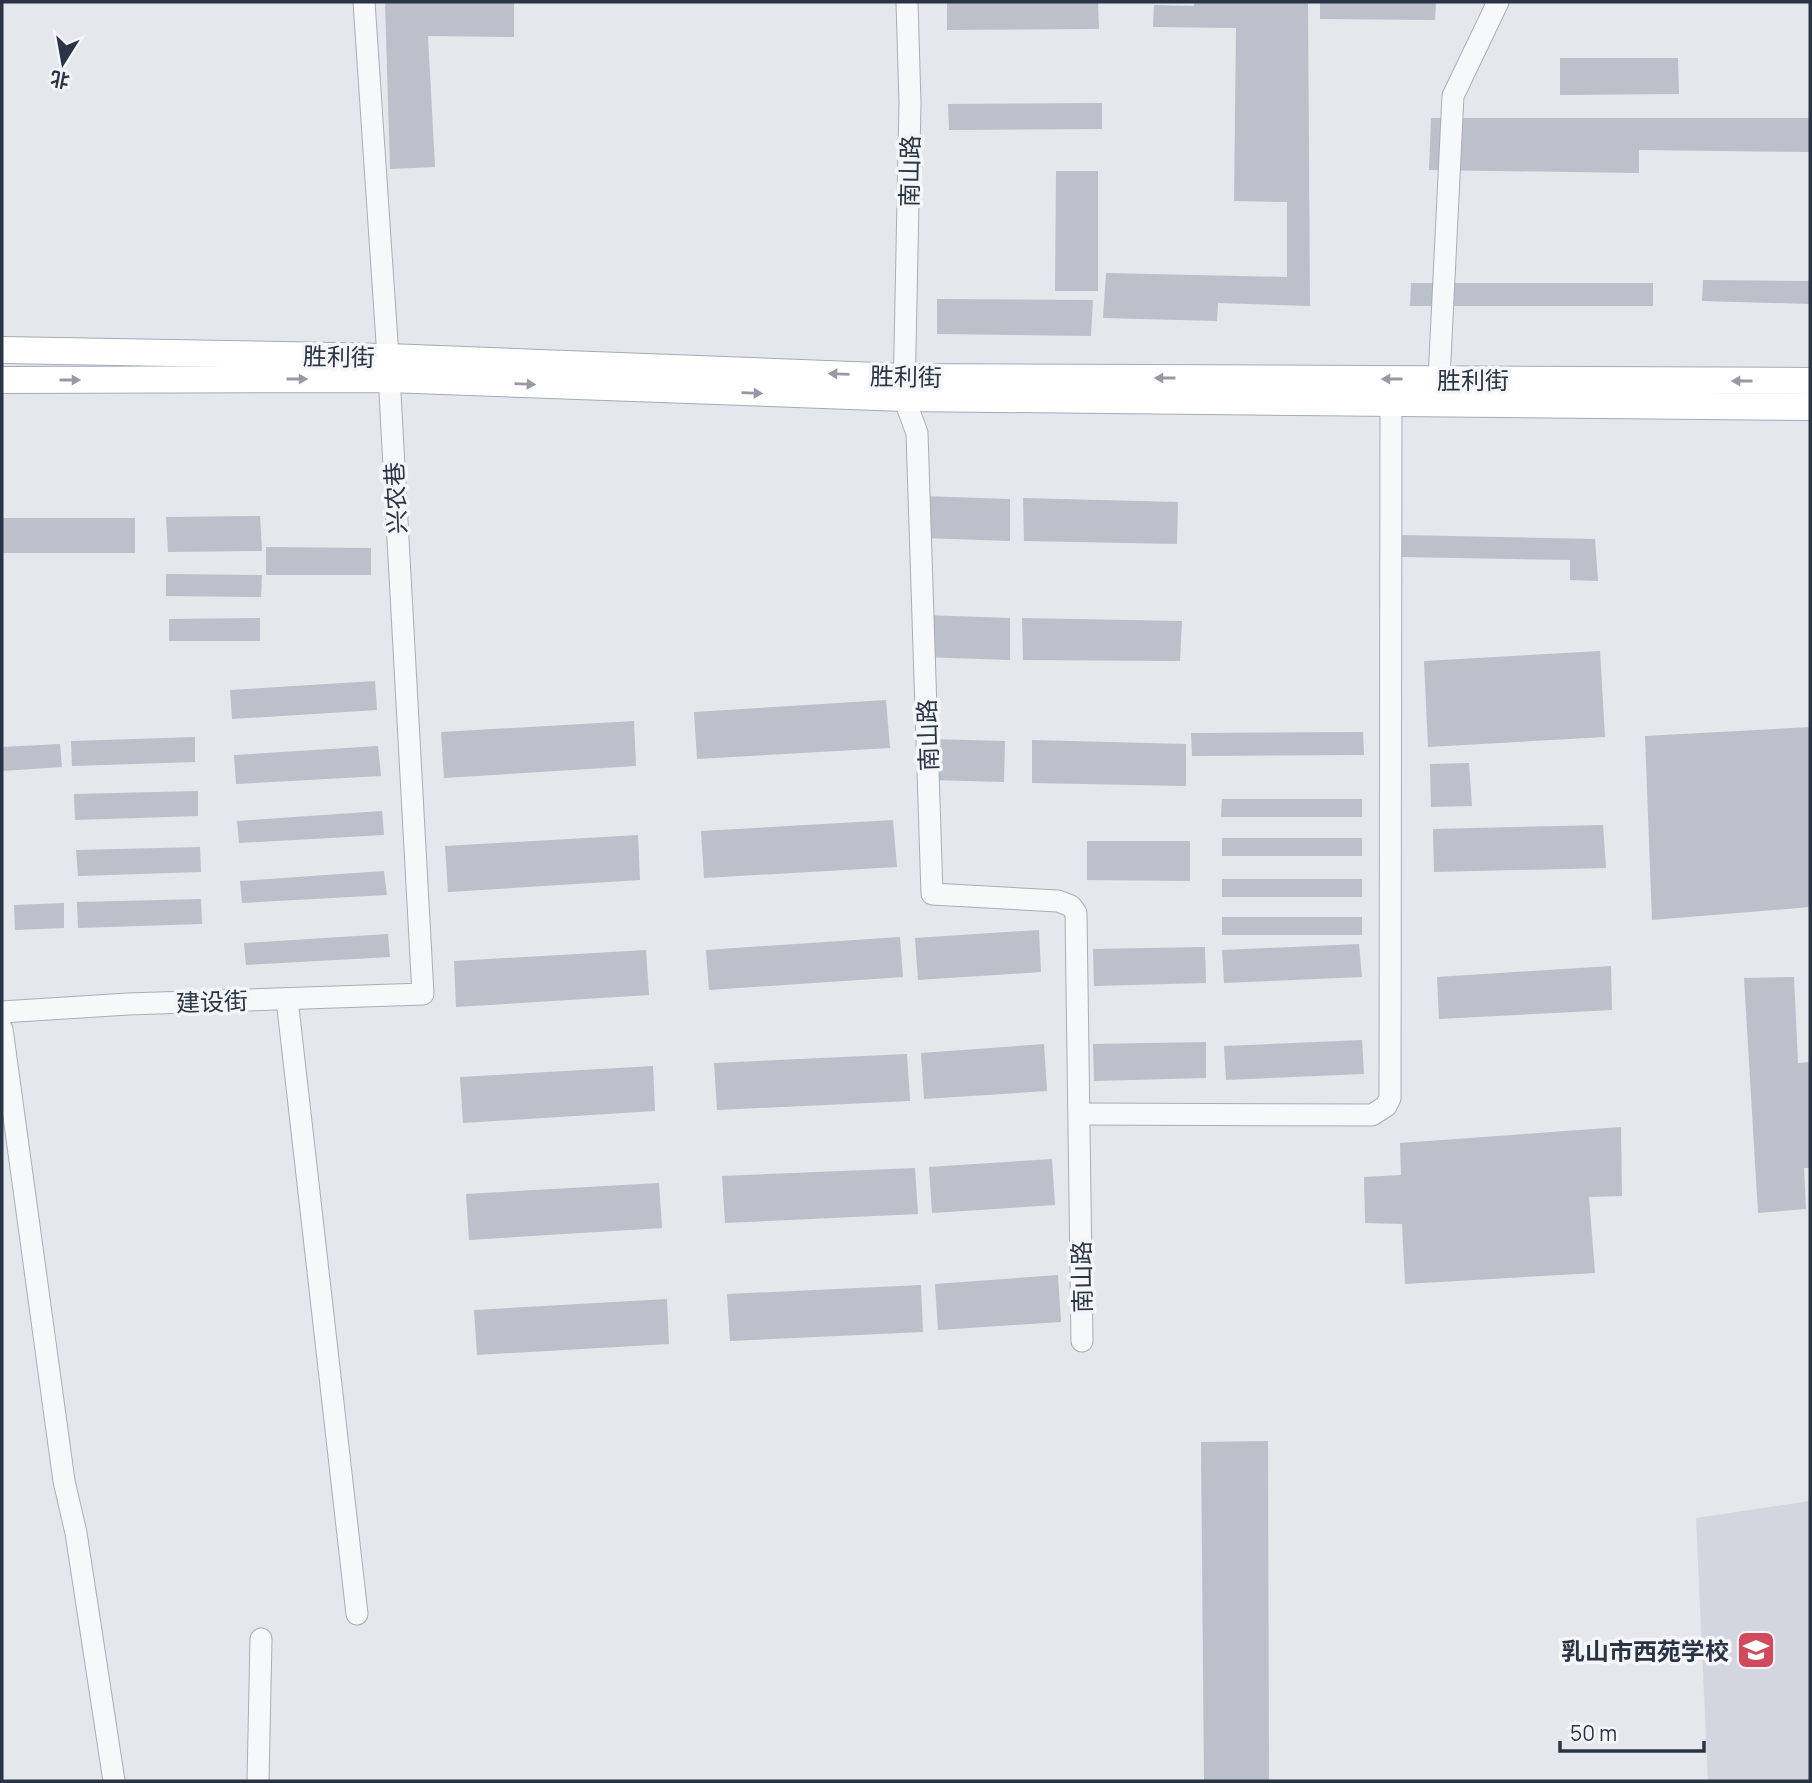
<svg xmlns="http://www.w3.org/2000/svg" width="1812" height="1783" font-family="Manrope,'Noto Sans SC',sans-serif">
<rect width="100%" height="100%" fill="#e4e7ec"/>
<path fill="#d2d6de" d="M1810,1501V1781H1708L1696,1518Z"/>
<g fill="#bbc0ca">
<path d="M385,2H514V37L428,36L435,167L390,169Z"/>
<path d="M947,2H1098L1099,29L947,30Z"/>
<path d="M1194,2H1308L1310,306L1218,303L1217,321L1103,318L1106,273L1287,277V202L1234,201L1236,28L1153,27L1154,5L1194,6Z"/>
<path d="M1320,2H1436L1435,20L1320,19Z"/>
<path d="M1560,58H1678L1679,94L1560,95Z"/>
<path d="M1102,103V129L949,130L948,104Z"/>
<path d="M1431,118H1810V152L1639,150V173L1429,170Z"/>
<path d="M1056,171H1098V291H1055Z"/>
<path d="M1703,280L1810,281V304L1702,301Z"/>
<path d="M1411,283H1653V306H1410Z"/>
<path d="M937,299L1093,300L1091,336L937,334Z"/>
<path d="M922,496L1010,499V541L922,538Z"/>
<path d="M1023,498L1178,502L1177,544L1024,541Z"/>
<path d="M260,516L262,551L168,552L166,517Z"/>
<rect x="2" y="518" width="133" height="35"/>
<path d="M1401,535L1595,539L1598,581L1570,580V560L1400,557Z"/>
<path d="M266,547L371,548V575H266Z"/>
<path d="M166,574L262,575L261,597L166,596Z"/>
<path d="M923,615L1010,618V660L923,657Z"/>
<path d="M260,618V641H169V619Z"/>
<path d="M1022,618L1182,621L1180,661L1023,660Z"/>
<path d="M1600,651L1605,737L1428,747L1424,661Z"/>
<path d="M375,681L377,710L232,719L230,690Z"/>
<path d="M886,700L890,748L697,759L694,712Z"/>
<path d="M634,721L636,766L444,778L441,732Z"/>
<path d="M1810,727V907L1652,920L1645,736Z"/>
<path d="M1363,732L1364,755L1192,756L1191,733Z"/>
<path d="M195,737V762L72,766L71,741Z"/>
<path d="M930,739L1005,741L1004,782L929,780Z"/>
<path d="M1032,740L1186,744V786L1032,783Z"/>
<path d="M60,744L62,767L2,771V747Z"/>
<path d="M378,746L381,776L236,784L234,755Z"/>
<path d="M1469,763L1472,806L1431,807L1430,764Z"/>
<path d="M198,791V816L75,820L74,794Z"/>
<path d="M1222,799H1362V817H1221Z"/>
<path d="M382,811L384,835L239,843L237,821Z"/>
<path d="M893,820L897,867L704,878L701,831Z"/>
<path d="M1603,825L1606,868L1434,872L1433,829Z"/>
<path d="M638,835L640,880L448,892L445,846Z"/>
<rect x="1222" y="838" width="140" height="18"/>
<path d="M1087,841H1190V881L1087,880Z"/>
<path d="M200,847L201,872L78,876L76,850Z"/>
<path d="M384,871L387,895L242,903L240,881Z"/>
<rect x="1222" y="879" width="140" height="18"/>
<path d="M201,899L202,924L78,928L77,902Z"/>
<path d="M64,903V928L15,930L14,905Z"/>
<rect x="1222" y="917" width="140" height="18"/>
<path d="M1039,930L1041,972L918,980L915,938Z"/>
<path d="M388,934L390,957L246,965L244,943Z"/>
<path d="M900,937L903,977L709,990L706,950Z"/>
<path d="M1359,944L1362,977L1224,983L1222,950Z"/>
<path d="M1205,947L1206,983L1094,986L1093,949Z"/>
<path d="M646,950L649,995L456,1007L454,961Z"/>
<path d="M1611,966L1612,1010L1439,1019L1437,977Z"/>
<path d="M1794,977L1798,1063L1810,1062V1168H1804L1806,1209L1758,1213L1744,978Z"/>
<path d="M1362,1040L1364,1074L1226,1080L1224,1046Z"/>
<path d="M1206,1042V1078L1094,1081L1093,1044Z"/>
<path d="M1044,1044L1047,1091L924,1099L921,1053Z"/>
<path d="M907,1054L910,1101L717,1110L714,1063Z"/>
<path d="M653,1066L655,1111L463,1123L460,1077Z"/>
<path d="M1621,1127L1622,1196L1589,1197L1595,1273L1405,1284L1402,1224L1365,1223L1364,1177L1401,1175L1400,1143Z"/>
<path d="M1052,1159L1055,1205L932,1213L929,1167Z"/>
<path d="M915,1168L918,1214L725,1223L722,1176Z"/>
<path d="M659,1183L662,1228L469,1240L466,1194Z"/>
<path d="M1058,1275L1061,1322L938,1330L935,1284Z"/>
<path d="M921,1285L923,1332L730,1341L727,1294Z"/>
<path d="M667,1299L669,1344L477,1355L474,1310Z"/>
<path d="M1268,1441L1269,1781H1204L1201,1442Z"/>
</g>
<g fill="none" stroke-linecap="round" stroke-linejoin="round">
<g stroke="#a9aeb7" stroke-width="23">
<g id="minor">
<path d="M907,2L910,103L904,398L917,433L932,894L1058,901L1071,906L1076,913L1082,1341"/>
<path d="M1439,379L1453,96L1498,2"/>
<path d="M287,999L357,1614"/>
<path d="M2,1012L128,1004L423,994L388,357L364,2"/>
<path d="M2,1029L64,1481L76,1533L114,1781"/>
<path d="M1080,1114L1372,1115L1386,1106L1390,1098L1391,403"/>
<path d="M258,1781L261,1639"/>
</g>
</g>
<g stroke="#a3abb8" stroke-width="28">
<g id="major">
<path d="M2,350L388,357L904,377L1810,381"/>
<path d="M2,380L388,379L904,398L1810,407"/>
</g>
</g>
<use href="#minor" stroke="#f7f8fa" stroke-width="21"/>
<use href="#major" stroke="#fff" stroke-width="26"/>
</g>
<defs><path id="oneway-solid" d="M-6-.8H1V-3.2L6.5 0L1 3.2V.8H-6Z" transform="scale(1.75)"/></defs>
<g fill="#959aa2">
<use href="#oneway-solid" transform="translate(839 374) rotate(-178)"/>
<use href="#oneway-solid" transform="translate(1165 378) rotate(-180)"/>
<use href="#oneway-solid" transform="translate(297 379)"/>
<use href="#oneway-solid" transform="translate(1392 379) rotate(-180)"/>
<use href="#oneway-solid" transform="translate(70 380)"/>
<use href="#oneway-solid" transform="translate(1742 381) rotate(-180)"/>
<use href="#oneway-solid" transform="translate(525 384) rotate(2)"/>
<use href="#oneway-solid" transform="translate(752 393) rotate(2)"/>
</g>
<defs>
<g id="school-square" transform="scale(2.0125)"><rect x="-9" y="-9" width="18" height="18" rx="4" fill="#d1495b" stroke="#f4f6f9"/><path d="M0-5L7-2L0 1L-7-2ZM-4 1L0 2.5L4 1V4Q0 6-4 4Z" fill="#fff"/></g>
</defs>
<g fill-rule="evenodd">
<use href="#school-square" x="1756" y="1650"/>
</g>
<g text-anchor="middle" dominant-baseline="central" stroke-width="7" stroke-linejoin="round" paint-order="stroke">
<g font-size="24" fill="#2b3445" stroke="#f4f6f9">
<text transform="translate(909 171) rotate(-89)">南山路</text>
<text transform="translate(339 356) rotate(1)">胜利街</text>
<text transform="translate(906 376) rotate(1)">胜利街</text>
<text x="1473" y="379">胜利街</text>
<text transform="translate(395 498) rotate(-93)">兴农巷</text>
<text transform="translate(927 735) rotate(-92)">南山路</text>
<text transform="translate(212 1001) rotate(-2)">建设街</text>
<text transform="translate(1081 1277) rotate(-91)">南山路</text>
</g>
<g font-size="24" font-weight="bold" fill="#2b3445" stroke="#f4f6f9" text-anchor="end">
<text x="1729" y="1650">乳山市西苑学校</text>
</g>
</g>
<rect width="1812" height="1783" fill="none" stroke="#2b3445" stroke-width="7"/>
<g transform="translate(63 63) rotate(191)" stroke="#f4f6f9" stroke-width="5" paint-order="stroke">
<path d="M0-5L12 26L0 18L-12 26Z" fill="#2b3445"/>
<text y="-10" font-size="19" font-weight="bold" text-anchor="middle" fill="#2b3445">北</text>
</g>
<path d="M1560 1741v10h144v-10" fill="none" stroke="#2b3445" stroke-width="3.5"/>
<text x="1570" y="1741" font-size="21" fill="#2b3445" stroke="#f4f6f9" stroke-width="5" paint-order="stroke">50 m</text>
</svg>
